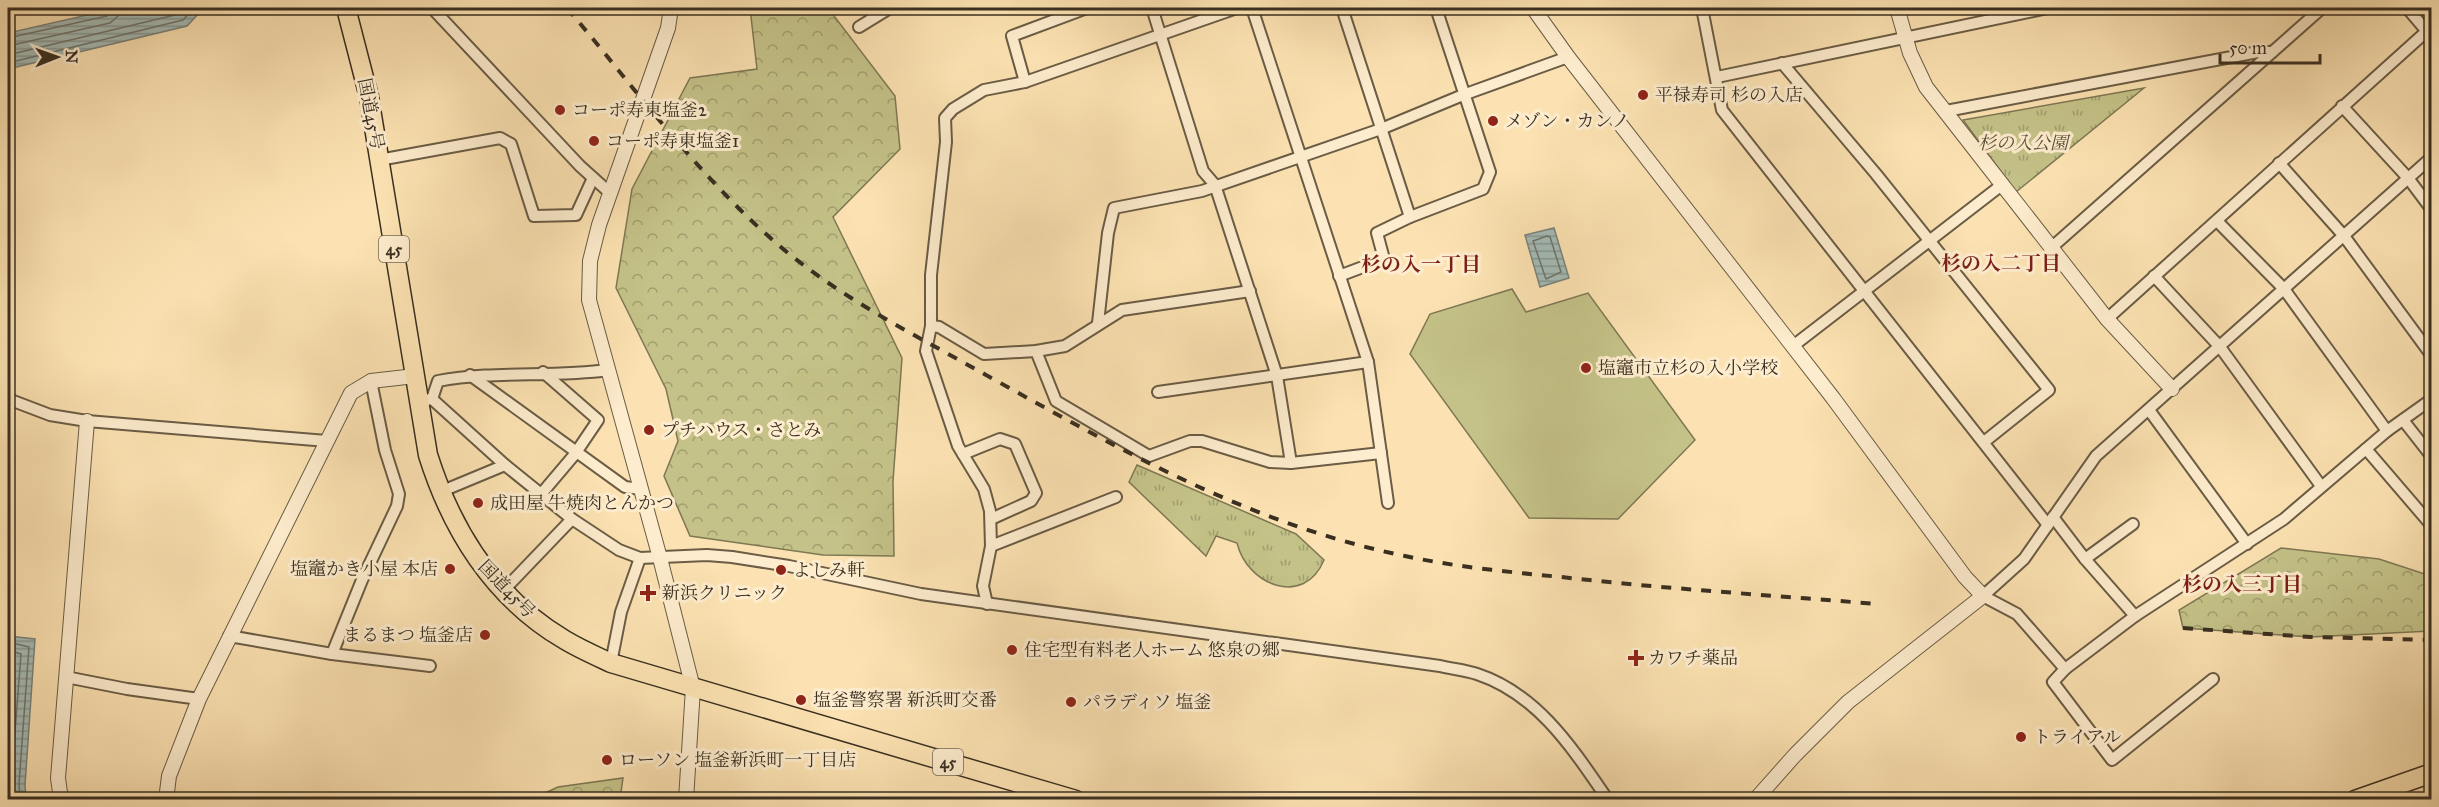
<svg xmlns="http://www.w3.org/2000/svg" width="2439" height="807" font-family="'IM FELL Great Primer','Noto Serif JP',serif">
<defs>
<pattern id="grass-tufts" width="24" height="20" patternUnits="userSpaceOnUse" patternTransform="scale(1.5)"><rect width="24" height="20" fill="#c4c288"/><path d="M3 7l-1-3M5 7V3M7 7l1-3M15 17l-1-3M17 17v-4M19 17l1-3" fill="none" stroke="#a09e6f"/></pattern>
<pattern id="forest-crowns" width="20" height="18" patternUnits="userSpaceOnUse" patternTransform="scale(1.5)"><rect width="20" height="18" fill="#c4c288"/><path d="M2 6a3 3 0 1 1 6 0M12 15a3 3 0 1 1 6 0" fill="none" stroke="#a09e6f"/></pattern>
<pattern id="water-rules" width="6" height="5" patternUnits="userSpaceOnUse" patternTransform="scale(1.5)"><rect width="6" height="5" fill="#a4bbb7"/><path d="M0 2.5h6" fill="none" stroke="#879894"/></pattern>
</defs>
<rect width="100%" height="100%" fill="#fce2b2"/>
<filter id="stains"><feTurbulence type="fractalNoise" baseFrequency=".00333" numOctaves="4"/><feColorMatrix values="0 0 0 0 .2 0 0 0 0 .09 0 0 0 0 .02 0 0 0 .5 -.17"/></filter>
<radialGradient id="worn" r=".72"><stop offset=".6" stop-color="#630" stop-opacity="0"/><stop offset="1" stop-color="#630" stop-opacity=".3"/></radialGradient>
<g fill="url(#grass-tufts)" stroke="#7e7854" stroke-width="1.5">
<path d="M2144,88L2016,192L1963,120Z"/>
<path d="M1137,465L1296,534L1324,560C1304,608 1247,585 1237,543L1216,536L1206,556L1129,482Z"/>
</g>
<g fill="url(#forest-crowns)" stroke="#7e7854" stroke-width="1.5">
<path d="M750,8H828L895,96L900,149L833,217L902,358L893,481L894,556L823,555L690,536L664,476L678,441L666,389L616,288L632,189L690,78L757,69Z"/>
<path d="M2281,548L2379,559L2431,576V631L2310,637L2183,628L2179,610Z"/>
<path d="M623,778L620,799H532L558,787Z"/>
</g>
<path fill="#c4c288" stroke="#7e7854" stroke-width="1.5" d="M1512,289L1526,312L1588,293L1695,440L1618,519L1529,518L1410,354L1430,314Z"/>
<g fill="url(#water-rules)" stroke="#79837b" stroke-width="1.5">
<path d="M118,8H199L200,12L187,26L8,69V33Z"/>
<path d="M1554,228L1569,278L1540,287L1525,235Z"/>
<path d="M8,636L35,639L25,785L26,799H8Z"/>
</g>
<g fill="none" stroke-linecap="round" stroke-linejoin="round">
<g stroke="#6e756c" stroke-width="1.5">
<path d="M8,38L107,16L112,8"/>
<path d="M8,46L110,23L118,16L120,8"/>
<path d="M8,55L179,14L186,8"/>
<path d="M8,63L183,20L194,8"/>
<path d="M1547,236L1550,237L1561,272L1546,279L1533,241Z"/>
<path d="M8,642L29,647L19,784L20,800"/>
<path d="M8,650L21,654L11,784L13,800"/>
</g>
<g stroke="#6a5c45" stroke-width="14">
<g id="minor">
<path d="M432,8L580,166L610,193"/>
<path d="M1152,8L1203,171L1215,185L1277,376L1291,463"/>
<path d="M1252,8L1368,362L1388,503"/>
<path d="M1342,8L1410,217"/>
<path d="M1702,8L1722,110L2048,525"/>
<path d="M2407,8L2430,35"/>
<path d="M859,27L890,8"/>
<path d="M1782,63L1876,174L2049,390L1984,442"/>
<path d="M1717,77L2048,8"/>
<path d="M1025,82L1012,36L1087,8"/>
<path d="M2342,106L2408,178L2432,210"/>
<path d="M1946,111L2258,52H2272"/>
<path d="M2432,157L2096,456L2024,559L1983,596L2017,614L2065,669L2135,616L2284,519L2387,431L2432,399"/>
<path d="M379,160L500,138L511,144L534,216L576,215L593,178"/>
<path d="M2279,163L2344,236L2432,356"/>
<path d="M2217,221L2284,289L2387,431"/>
<path d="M2051,248L2322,8"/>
<path d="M1339,276L1384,259L1377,233L1410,217L1483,189L1490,172L1436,8"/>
<path d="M2154,276L2220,347L2321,486"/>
<path d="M2107,319L2427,31"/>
<path d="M1098,323L1108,233L1114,208L1202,191L1381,129L1463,95L1568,57"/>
<path d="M931,326L939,327L984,354L1036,351L1065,346L1122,310L1250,291"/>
<path d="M1793,346L2003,184"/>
<path d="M1036,351L1056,401L1149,456L1190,441H1202L1270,462L1291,463L1381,453"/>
<path d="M470,375L625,487L641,489"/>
<path d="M1158,392L1368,362"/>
<path d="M8,399L50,415L87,421L327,441"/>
<path d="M432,399L438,381C495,370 552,378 608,370"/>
<path d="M418,401L432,399L505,465L572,519L619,550L640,558L707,555L732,557L789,566L921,594L1440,666C1452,669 1465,670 1477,674C1538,694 1573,749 1608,800"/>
<path d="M2149,410L2247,544"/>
<path d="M2403,420L2432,457"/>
<path d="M2366,449L2432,526"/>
<path d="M963,454L1000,439L1015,444L1036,493L1031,501L991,519"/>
<path d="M440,492L505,465"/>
<path d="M542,493L575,454L598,420L543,372"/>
<path d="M2053,517L2085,559L2135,616"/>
<path d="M991,546L1116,497"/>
<path d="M2085,559L2133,524"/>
<path d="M503,591L572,519"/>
<path d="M987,604L983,586L991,546L990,511L984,489L958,446L926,351L931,326V275L946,142L945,118L953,109L984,90L1025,82L1237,8"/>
<path d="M229,636L332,654L430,666"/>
<path d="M332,654L362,580L397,506L399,494L385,450L371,381"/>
<path d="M611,663L621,612L640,558"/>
<path d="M2065,669L2053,682L2112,760L2213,679"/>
<path d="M66,677L127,689L199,699"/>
</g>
</g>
<g stroke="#6a5c45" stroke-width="16">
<g id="tertiary">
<path d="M671,8L668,28L599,225L590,261L589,300L660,558L693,688L686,800"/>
<path d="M1533,8L1568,57L1833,398L1965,577L1983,596L1848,702L1795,755L1755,800"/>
<path d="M1897,8L1910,53L1926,87L2107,319L2172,389"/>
<path d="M61,800L58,778L87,421"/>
<path d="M166,800L169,776L199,699L351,393L371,381L415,376"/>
</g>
</g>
<g stroke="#392f21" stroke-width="21">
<g id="trunk">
<path d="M346,8L369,97L428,455C452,531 495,599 565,640C580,649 596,656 611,663L1076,800"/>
<path d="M2355,800L2432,773"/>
</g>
</g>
<use href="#minor" stroke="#fdeccd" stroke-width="10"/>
<use href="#tertiary" stroke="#fdeccd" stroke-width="14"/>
<use href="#trunk" stroke="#fce2b2" stroke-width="18"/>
<g stroke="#392f21" stroke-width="4" stroke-dasharray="10 10" stroke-linecap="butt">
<path d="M567,8C636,89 700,179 782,248C844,300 917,336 986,375C1123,451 1249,524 1405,556C1456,567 1509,572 1561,577C1666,589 1771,595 1876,604"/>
<path d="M2183,628L2310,637L2432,640"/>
</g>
</g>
<g fill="#8f2418" stroke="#fdeccd" stroke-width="2">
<circle cx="1643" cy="95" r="6"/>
<circle cx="560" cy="110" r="6"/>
<circle cx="1493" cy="121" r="6"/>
<circle cx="594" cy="141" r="6"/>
<circle cx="1586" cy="368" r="6"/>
<circle cx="649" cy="430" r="6"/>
<circle cx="478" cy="503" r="6"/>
<circle cx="450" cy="569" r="6"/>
<circle cx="781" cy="570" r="6"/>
<path d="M645 584h6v6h6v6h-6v6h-6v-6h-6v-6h6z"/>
<circle cx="485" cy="635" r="6"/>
<circle cx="1012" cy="650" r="6"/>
<path d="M1633 649h6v6h6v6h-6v6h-6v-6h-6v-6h6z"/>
<circle cx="801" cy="700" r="6"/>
<circle cx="1071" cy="702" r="6"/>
<circle cx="2021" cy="737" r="6"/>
<circle cx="607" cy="760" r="6"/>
</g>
<g text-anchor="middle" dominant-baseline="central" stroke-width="6" stroke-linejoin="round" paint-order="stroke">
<g fill="#fdeccd" stroke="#746855" stroke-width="1.5">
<rect x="379" y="236" width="30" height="26" rx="4.5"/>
<rect x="933" y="749" width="30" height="26" rx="4.5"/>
</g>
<g font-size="16" font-weight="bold" fill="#392f21">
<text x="394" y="249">45</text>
<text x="948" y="762">45</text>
</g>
<g font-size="18" fill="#392f21" stroke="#fdeccd" text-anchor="start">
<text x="1655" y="95">平禄寿司 杉の入店</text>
<text x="572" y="110">コーポ寿東塩釜2</text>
<text x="1505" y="121">メゾン・カンノ</text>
<text x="606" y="141">コーポ寿東塩釜1</text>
<text x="1598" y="368">塩竈市立杉の入小学校</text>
<text x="661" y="430">プチハウス・さとみ</text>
<text x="490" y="503">成田屋 牛焼肉とんかつ</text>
<text x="438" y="569" text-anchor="end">塩竈かき小屋 本店</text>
<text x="793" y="570">よしみ軒</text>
<text x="662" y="593">新浜クリニック</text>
<text x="473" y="635" text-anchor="end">まるまつ 塩釜店</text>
<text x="1024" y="650">住宅型有料老人ホーム 悠泉の郷</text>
<text x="1648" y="658">カワチ薬品</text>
<text x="813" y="700">塩釜警察署 新浜町交番</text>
<text x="1083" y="702">パラディソ 塩釜</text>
<text x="2033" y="737">トライアル</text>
<text x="619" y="760">ローソン 塩釜新浜町一丁目店</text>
</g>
<g font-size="18" fill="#392f21" stroke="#fdeccd">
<text transform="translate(371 114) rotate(79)">国道45号</text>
<text transform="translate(507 589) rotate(46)">国道45号</text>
</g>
<g font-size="18" font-style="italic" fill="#554c36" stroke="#fdeccd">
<text x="2023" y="143">杉の入公園</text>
</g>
<g font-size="20" font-weight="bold" fill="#7a1f14" stroke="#fdeccd">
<text x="2001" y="263">杉の入二丁目</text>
<text x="1421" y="264">杉の入一丁目</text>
<text x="2242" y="584">杉の入三丁目</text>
</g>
</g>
<rect width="2439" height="807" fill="none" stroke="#fce2b2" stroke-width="30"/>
<rect x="9" y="9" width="2421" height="789" fill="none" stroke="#392f21" stroke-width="3"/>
<rect x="15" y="15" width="2409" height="777" fill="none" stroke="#392f21" stroke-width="1.5"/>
<g transform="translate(57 57) rotate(89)" stroke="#fdeccd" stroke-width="4.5" paint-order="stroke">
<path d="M0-4.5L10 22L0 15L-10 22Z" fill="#392f21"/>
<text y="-9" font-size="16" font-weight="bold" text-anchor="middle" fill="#392f21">N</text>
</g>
<path d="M2220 54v9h100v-9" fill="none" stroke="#392f21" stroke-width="3"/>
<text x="2229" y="54" font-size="18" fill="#392f21" stroke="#fdeccd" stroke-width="4.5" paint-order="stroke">50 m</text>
<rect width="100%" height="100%" filter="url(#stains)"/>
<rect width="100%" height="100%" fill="url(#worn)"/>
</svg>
